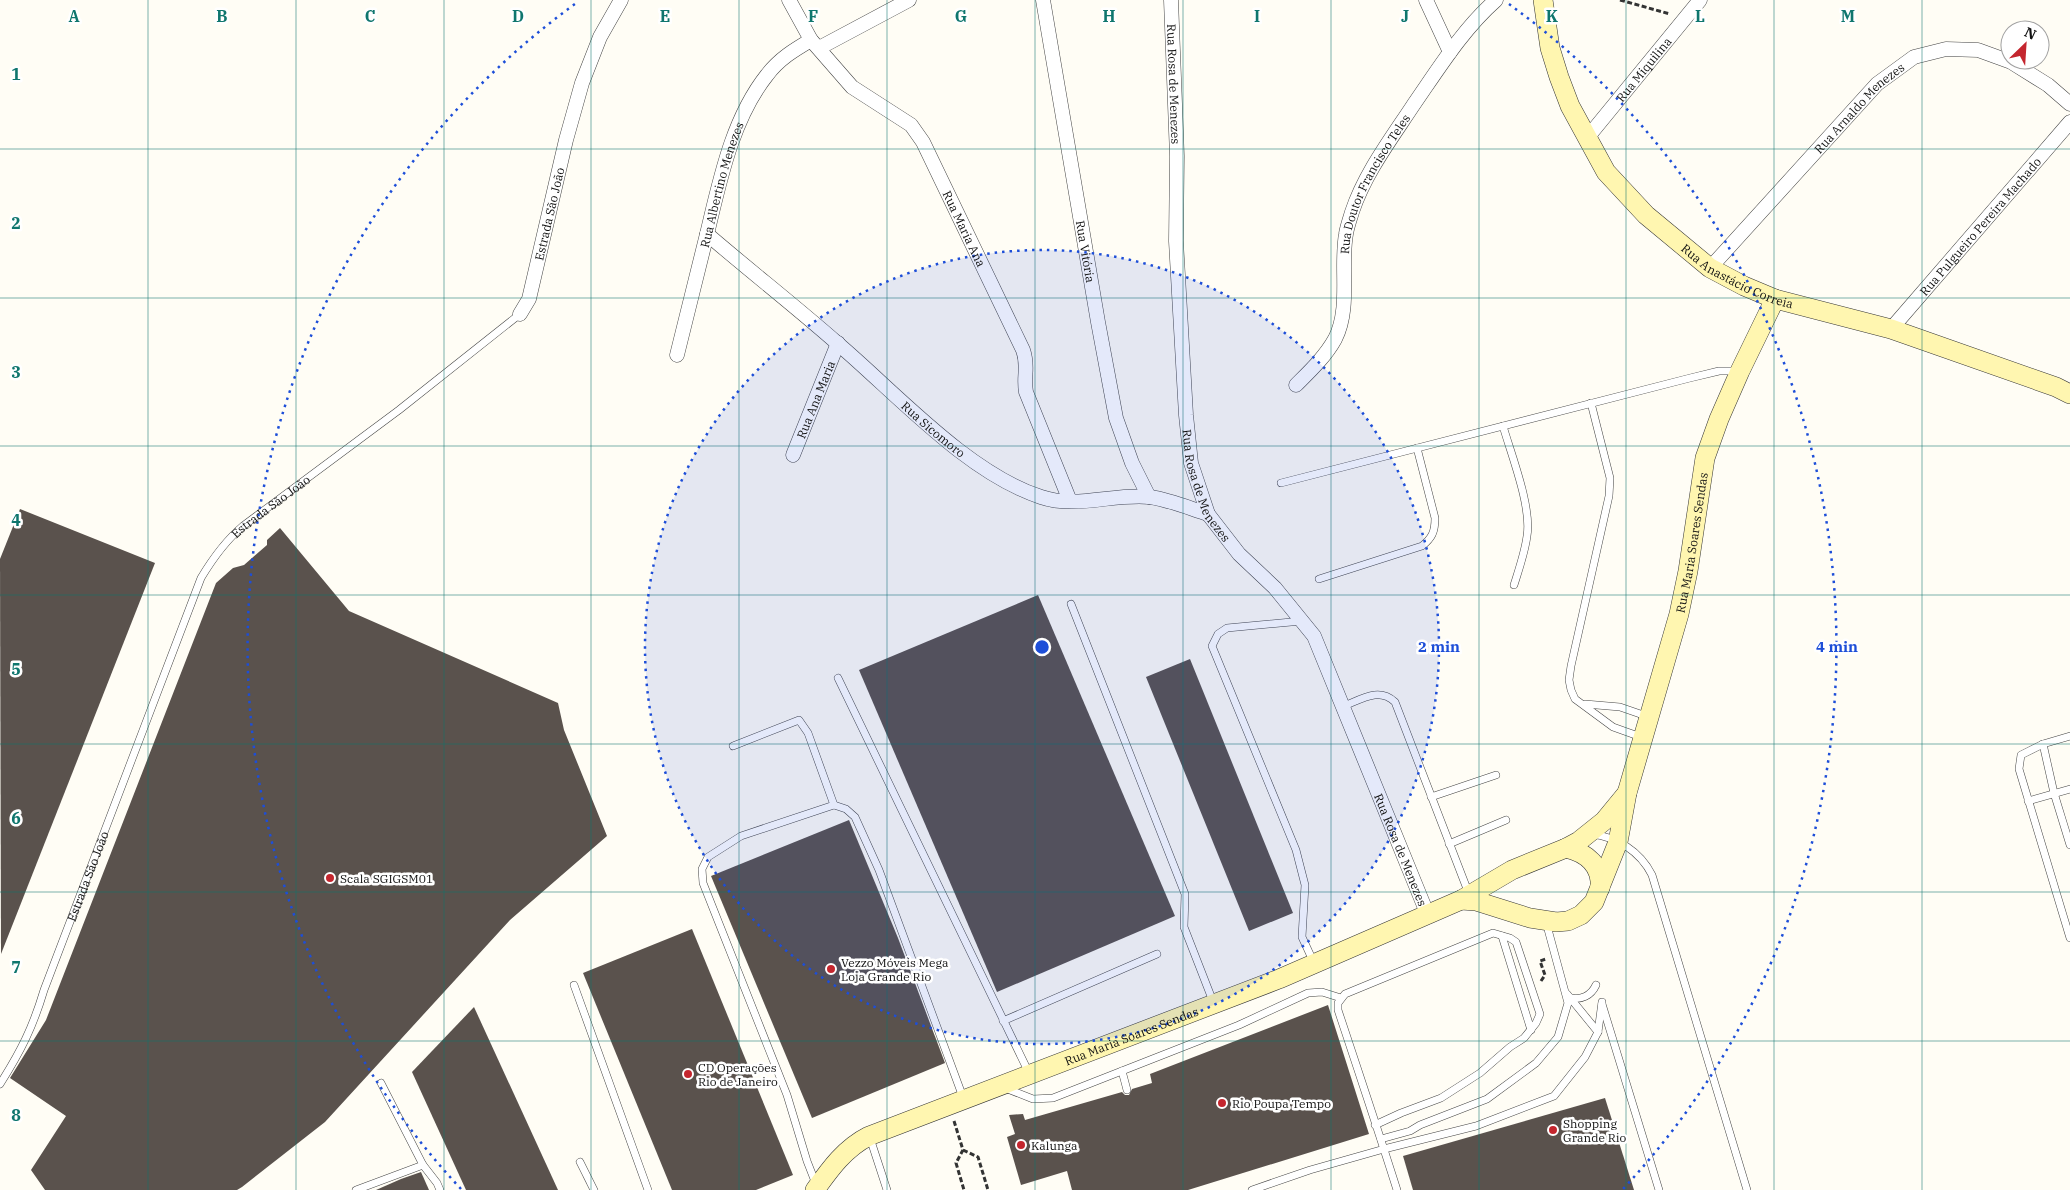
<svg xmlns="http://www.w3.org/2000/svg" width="2070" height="1190" font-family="'IBM Plex Serif',serif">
<rect width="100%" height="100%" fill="#fffdf5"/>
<g fill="#5a524d">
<path d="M20,509L155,563L1,954L0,559Z"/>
<path d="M280,528L349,611L558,703L564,730L607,836L510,920L325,1122L242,1187L237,1190H45L31,1170L66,1116L10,1078L46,1020L216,583L233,568L244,565L267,545V540Z"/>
<path d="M1038,595L1175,916L997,992L859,670Z"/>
<path d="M1190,659L1293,913L1249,931L1146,677Z"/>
<path d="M849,820L898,938L945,1063L812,1118L711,876Z"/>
<path d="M692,929L793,1175L756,1190H672L583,973Z"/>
<path d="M1328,1005L1369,1134L1188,1190H1072L1067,1171L1021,1185L1007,1137L1015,1134L1009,1115L1023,1114L1025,1120L1122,1092L1125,1095H1129L1132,1089L1152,1083L1150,1074Z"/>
<path d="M474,1007L558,1190H466L412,1072Z"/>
<path d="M1605,1098L1634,1190H1413L1403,1156Z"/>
<path d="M421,1172L429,1190H376L401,1179Z"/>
</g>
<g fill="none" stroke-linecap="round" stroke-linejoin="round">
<g stroke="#444" stroke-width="8">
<g id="lane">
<path d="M1591,403L1610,478L1609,496L1571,666L1569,680L1571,690L1575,699L1613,727L1641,737"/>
<path d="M1503,426C1511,454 1532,507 1527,536C1525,552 1519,569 1514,585"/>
<path d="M1281,483L1690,378L1719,371H1739"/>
<path d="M1319,579L1422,546C1432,538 1435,532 1435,518L1417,448"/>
<path d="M1071,604L1185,894L1184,927L1214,1004"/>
<path d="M1302,621L1227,628L1218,634L1212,646L1296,850L1305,885L1302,937L1314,963"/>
<path d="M838,678L1029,1073"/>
<path d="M1585,704L1620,707L1649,717"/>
<path d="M1344,706C1362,699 1379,687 1395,702L1469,894"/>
<path d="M2070,736L2043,744L2021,755L2019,769L2070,938"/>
<path d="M2043,744L2054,793L2070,845"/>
<path d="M733,746L799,720L808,733L834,805"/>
<path d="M1431,797L1496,775"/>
<path d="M2028,801L2070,789"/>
<path d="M1591,834C1617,837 1640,851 1652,875L1747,1190"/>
<path d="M1449,844L1506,820"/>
<path d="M1502,936L1531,1030"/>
<path d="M574,985L648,1190"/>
<path d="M1567,994L1598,1032"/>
<path d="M1571,998C1581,1000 1591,996 1596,985"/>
<path d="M1602,1004L1659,1190"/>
<path d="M1003,1021L1157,954"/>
<path d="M1122,1071L1127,1090"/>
<path id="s1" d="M0,1084C21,1051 33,1027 44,990L201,578C213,558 225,541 243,526L399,410L520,314"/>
<path d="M1005,1088L1033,1099L1053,1098L1239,1025L1308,993L1322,992L1341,998"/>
<path d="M1375,1125L1401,1113L1441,1098L1480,1073L1510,1047L1524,1038L1536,1023L1540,1014L1516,942L1510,938L1493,933L1345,994L1338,1003V1010C1358,1070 1378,1130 1397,1190"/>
<path d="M870,1138L887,1190"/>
<path d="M1381,1139L1410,1131L1420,1125L1487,1099L1536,1063L1558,1037L1568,1003L1546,922"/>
<path d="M580,1162L594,1190"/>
<path d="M423,1165L437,1183L440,1190"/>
<path d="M816,1184L807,1161L787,1095L703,883L702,869L708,857L741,836L834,805L846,809L855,817L879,870L964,1100"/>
<path d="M356,1190L423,1165L381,1083"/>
<path d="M1252,1190L1310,1170L1384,1149L1476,1126L1554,1096L1585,1057L1598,1032L1602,1002"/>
</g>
</g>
<g stroke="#444" stroke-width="15">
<g id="street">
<path id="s2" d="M789,0L811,40L852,87L911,125L923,142L1023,350C1029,367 1023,376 1026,392L1070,501"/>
<path id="s3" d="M1043,0L1098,322L1116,418L1132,463L1149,497"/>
<path id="s4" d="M1171,0L1177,156L1176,241L1186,415L1191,463L1208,514L1239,554L1275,588L1314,636L1427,913"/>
<path d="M1426,0L1450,52"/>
<path d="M819,48L909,0"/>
<path id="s5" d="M1587,138L1700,0"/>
<path id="s6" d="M707,234C750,271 795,306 837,343C896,393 967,473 1041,497C1076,509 1115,493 1150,497C1170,500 1189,508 1208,514"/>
<path id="s7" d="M1710,268L1877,84L1914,57L1946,49L1978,50L2011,62L2048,85L2070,104"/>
<path id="s8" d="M520,314L529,299L566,140L582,83L600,37L621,0"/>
<path id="s9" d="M1891,329L2070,122"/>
<path id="s10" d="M677,355C687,315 697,274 707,234C720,180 732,119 767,75C779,59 794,50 811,40"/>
<path id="s11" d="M1296,385C1310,371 1325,357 1335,339C1351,308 1340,267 1346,234C1347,227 1350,219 1352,212C1365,173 1391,139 1414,104C1439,68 1463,29 1496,0"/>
<path id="s12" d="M793,455L838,343"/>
</g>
</g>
<g stroke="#333" stroke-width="20">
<g id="secondary">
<path id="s13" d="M1543,0L1550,48L1559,77L1570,106L1606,172L1646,215L1710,268L1744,286L1775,299L1891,329L2056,387L2070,394"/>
<path d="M1566,848C1587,853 1602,865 1600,888"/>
<path id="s14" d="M1461,900L1476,901L1530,918L1556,922L1568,921L1581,915L1594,902L1618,842L1627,793L1679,614L1688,571L1705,458L1719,419L1740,371L1775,299"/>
<path id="s15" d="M815,1190C830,1169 845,1148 869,1136L1279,979L1461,900L1512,870L1566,848L1579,841L1604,821L1627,793"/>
</g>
</g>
<g stroke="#333" stroke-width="3" stroke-dasharray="5 2.5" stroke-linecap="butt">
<path d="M1620,0L1670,14"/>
<path d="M1541,981L1545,975L1540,961L1546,959"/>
<path d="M954,1121L963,1150L956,1163L964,1190"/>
<path d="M963,1150L978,1157L988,1190"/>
</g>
<use href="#lane" stroke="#fff" stroke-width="7"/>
<use href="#street" stroke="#fff" stroke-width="14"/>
<use href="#secondary" stroke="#fff6b0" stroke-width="19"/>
</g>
<path fill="none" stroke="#0f766e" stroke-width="1" stroke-opacity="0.55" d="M148,0V1190M296,0V1190M444,0V1190M591,0V1190M739,0V1190M887,0V1190M1035,0V1190M1183,0V1190M1331,0V1190M1479,0V1190M1626,0V1190M1774,0V1190M1922,0V1190M0,149H2070M0,298H2070M0,446H2070M0,595H2070M0,744H2070M0,892H2070M0,1041H2070"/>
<circle cx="1042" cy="647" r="397" fill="#1d4ed8" fill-opacity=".12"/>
<g fill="none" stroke="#1d4ed8" stroke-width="2.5" stroke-dasharray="2.5 5">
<circle cx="1042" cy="647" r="397"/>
<path d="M461 1189A795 795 0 0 1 575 4M1509 4A795 795 0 0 1 1623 1189"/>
</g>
<g fill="#c4262e" stroke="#fff" stroke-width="2">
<circle cx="330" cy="878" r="5"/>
<circle cx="831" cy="969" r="5"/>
<circle cx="688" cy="1074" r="5"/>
<circle cx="1222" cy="1103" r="5"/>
<circle cx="1553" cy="1130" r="5"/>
<circle cx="1021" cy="1145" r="5"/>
</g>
<g text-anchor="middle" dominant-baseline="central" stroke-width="5" stroke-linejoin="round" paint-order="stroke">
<g font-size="12" fill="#111" stroke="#fff">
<text stroke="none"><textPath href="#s5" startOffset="89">Rua Miquilina</textPath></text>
<text stroke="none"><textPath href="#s4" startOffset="84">Rua Rosa de Menezes</textPath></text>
<text stroke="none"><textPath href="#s7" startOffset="219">Rua Arnaldo Menezes</textPath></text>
<text stroke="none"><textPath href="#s10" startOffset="176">Rua Albertino Menezes</textPath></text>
<text stroke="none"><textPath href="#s11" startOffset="224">Rua Doutor Francisco Teles</textPath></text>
<text stroke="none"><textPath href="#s8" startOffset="105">Estrada São João</textPath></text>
<text stroke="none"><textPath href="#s9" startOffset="136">Rua Pulgueiro Pereira Machado</textPath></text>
<text stroke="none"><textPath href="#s2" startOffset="295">Rua Maria Ana</textPath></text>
<text stroke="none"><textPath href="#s3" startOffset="255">Rua Vitória</textPath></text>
<text stroke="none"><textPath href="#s13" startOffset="355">Rua Anastácio Correia</textPath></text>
<text stroke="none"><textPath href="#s12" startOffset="60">Rua Ana Maria</textPath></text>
<text stroke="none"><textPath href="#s6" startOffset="299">Rua Sicomoro</textPath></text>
<text stroke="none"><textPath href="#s4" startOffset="490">Rua Rosa de Menezes</textPath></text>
<text stroke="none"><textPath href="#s1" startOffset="646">Estrada São João</textPath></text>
<text stroke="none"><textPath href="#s14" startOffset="516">Rua Maria Soares Sendas</textPath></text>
<text stroke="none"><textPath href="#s4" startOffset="910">Rua Rosa de Menezes</textPath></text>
<text stroke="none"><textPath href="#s1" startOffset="226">Estrada São João</textPath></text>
<text stroke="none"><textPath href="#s15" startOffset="358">Rua Maria Soares Sendas</textPath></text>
</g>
<g font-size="12" fill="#111" stroke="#fff" text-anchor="start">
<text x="340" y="878">Scala SGIGSM01</text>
<text x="841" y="962">Vezzo Móveis Mega<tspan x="841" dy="14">Loja Grande Rio</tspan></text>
<text x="698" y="1067">CD Operações<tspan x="698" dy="14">Rio de Janeiro</tspan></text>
<text x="1232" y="1103">Rio Poupa Tempo</text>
<text x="1563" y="1123">Shopping<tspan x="1563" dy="14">Grande Rio</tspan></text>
<text x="1031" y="1145">Kalunga</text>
</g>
</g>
<g font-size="16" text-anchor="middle" font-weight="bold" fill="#0f766e" stroke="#fff" stroke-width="5" stroke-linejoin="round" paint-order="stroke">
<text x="74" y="22">A</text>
<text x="222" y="22">B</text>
<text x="370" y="22">C</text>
<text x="518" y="22">D</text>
<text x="665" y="22">E</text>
<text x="813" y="22">F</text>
<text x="961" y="22">G</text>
<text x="1109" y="22">H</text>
<text x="1257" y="22">I</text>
<text x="1405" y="22">J</text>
<text x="1552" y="22">K</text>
<text x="1700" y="22">L</text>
<text x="1848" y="22">M</text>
<text x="16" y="80">1</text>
<text x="16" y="229">2</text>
<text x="16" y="378">3</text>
<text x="16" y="526">4</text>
<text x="16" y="675">5</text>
<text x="16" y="824">6</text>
<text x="16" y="973">7</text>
<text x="16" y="1121">8</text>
</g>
<circle cx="1042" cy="647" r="8" fill="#1d4ed8" stroke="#fff" stroke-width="2.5"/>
<g font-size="15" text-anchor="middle" font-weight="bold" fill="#1d4ed8" stroke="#fff" stroke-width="5" stroke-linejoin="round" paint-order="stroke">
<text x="1439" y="652">2 min</text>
<text x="1837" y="652">4 min</text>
</g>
<g transform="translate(2025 45) rotate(25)"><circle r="24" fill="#ffffff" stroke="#a0a0a0"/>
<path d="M0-4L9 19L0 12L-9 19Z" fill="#c4262e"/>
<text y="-8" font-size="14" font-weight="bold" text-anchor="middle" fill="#111111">N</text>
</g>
</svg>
